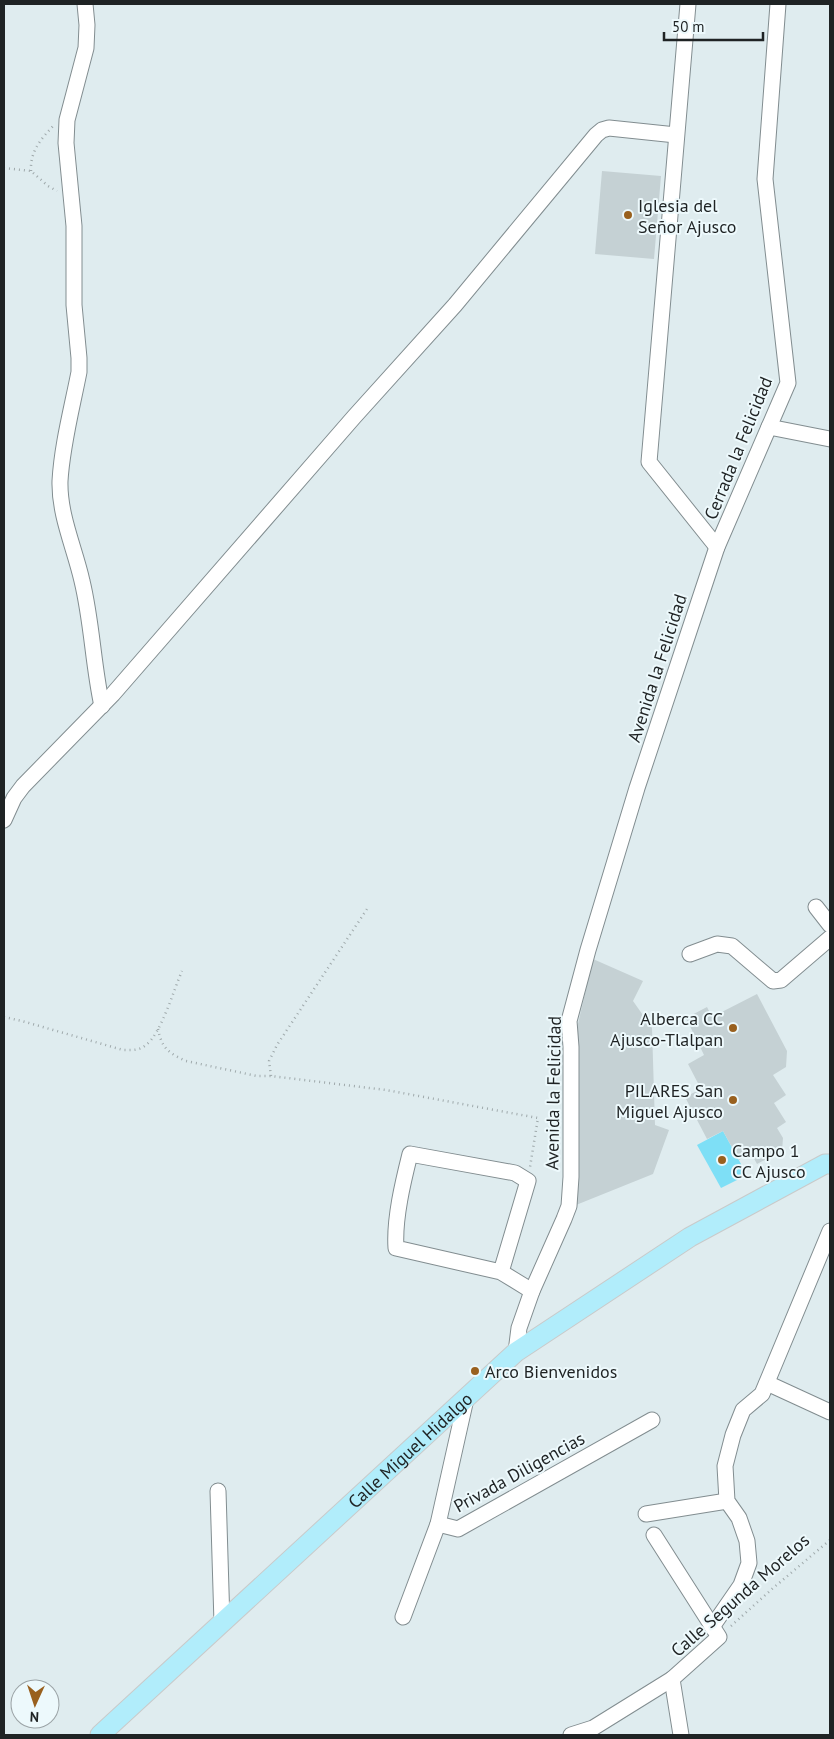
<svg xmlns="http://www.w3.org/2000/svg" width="834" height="1739" font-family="'PT Sans',sans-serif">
<rect width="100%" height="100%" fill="#dfecef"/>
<path fill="#7edff6" d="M723,1131L747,1175L721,1188L697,1145Z"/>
<g fill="#c5d1d4">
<path d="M602,171L661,176L654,259L595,254Z"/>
<path d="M593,959L643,981L633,1001L652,1028L655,1125L669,1130L653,1174L576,1205L577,1028Z"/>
<path d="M757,994L787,1051L786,1067L773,1075L786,1095L774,1103L786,1122L777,1128L783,1138L782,1151L757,1164L751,1153L739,1160L723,1131L707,1139L685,1097L701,1089L688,1064L704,1055L686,1018L707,1007L712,1017Z"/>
</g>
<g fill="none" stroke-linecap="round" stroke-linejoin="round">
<g stroke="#828d90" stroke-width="17">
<g id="minor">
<path d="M85,4L87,25L86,48L67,120L66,143L74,226V305L79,358V372C72,408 62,445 60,481C59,515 75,549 82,581C92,622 93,665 102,706"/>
<path d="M688,4L649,462L717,547"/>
<path d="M769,427L830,439"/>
<path d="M4,820L14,798L23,786L113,694L354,417L455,305L596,135L602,130L609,128L676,135"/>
<path d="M816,907L830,925"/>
<path d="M690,954L717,944L732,946L773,981L781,980L830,938"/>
<path d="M501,1272L528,1181L515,1173L410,1154C403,1182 394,1219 396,1248L501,1272L532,1291"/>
<path d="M516,1352L519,1328L532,1291L564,1219L569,1206L571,1177V1047L569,1021L588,950L637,788L717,547L788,383L765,179L778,4"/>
<path d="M767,1383L830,1412"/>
<path d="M218,1491L222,1623"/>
<path d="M646,1514L727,1501"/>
<path d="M438,1524L458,1529L652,1420"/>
<path d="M654,1535L719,1637L672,1679L681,1735"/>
<path d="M403,1617L438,1524L466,1399"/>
<path d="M712,1627L741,1585L749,1563L747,1541L739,1518L727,1501L725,1466L733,1435L743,1410L762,1394L830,1231"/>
<path d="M571,1735L593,1728L672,1679"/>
</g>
</g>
<g stroke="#c9caca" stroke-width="21">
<g id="major">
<path id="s1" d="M100,1735L516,1352L690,1237L825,1164H830"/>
</g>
</g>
<g stroke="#9fa9ab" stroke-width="2.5" stroke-dasharray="1 4" stroke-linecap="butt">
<path d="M4,168L31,171L48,186L57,191"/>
<path d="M31,171C30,151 41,139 54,125"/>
<path d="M4,1017L22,1021L123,1050C131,1050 139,1051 146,1045C161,1034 174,989 182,971"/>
<path d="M158,1029C162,1049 169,1053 186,1061L257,1076H271L386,1090L538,1118L530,1167"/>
<path d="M271,1076L269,1061L277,1045L369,906"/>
<path d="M731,1626L772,1589L830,1540"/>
</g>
<use href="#minor" stroke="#fff" stroke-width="15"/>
<use href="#major" stroke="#b1edfb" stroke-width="19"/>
</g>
<g fill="#99601e" stroke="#edf9fc" stroke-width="2">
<circle cx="628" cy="215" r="5"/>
<circle cx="733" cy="1028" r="5"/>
<circle cx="733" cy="1100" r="5"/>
<circle cx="722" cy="1160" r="5"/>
<circle cx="475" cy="1371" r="5"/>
</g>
<g text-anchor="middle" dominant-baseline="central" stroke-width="4" stroke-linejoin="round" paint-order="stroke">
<g font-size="18" fill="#1f2324" stroke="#edf9fc" text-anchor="start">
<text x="638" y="205">Iglesia del<tspan x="638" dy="21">Señor Ajusco</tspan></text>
<text x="723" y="1018" text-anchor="end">Alberca CC<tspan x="723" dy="21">Ajusco-Tlalpan</tspan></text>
<text x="723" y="1090" text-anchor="end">PILARES San<tspan x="723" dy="21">Miguel Ajusco</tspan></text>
<text x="732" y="1150">Campo 1<tspan x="732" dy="21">CC Ajusco</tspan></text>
<text x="485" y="1371">Arco Bienvenidos</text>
</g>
<g font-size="18" fill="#1f2324" stroke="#edf9fc">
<text transform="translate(738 448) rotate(-68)">Cerrada la Felicidad</text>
<text transform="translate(657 668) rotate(-72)">Avenida la Felicidad</text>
<text transform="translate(553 1093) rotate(-89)">Avenida la Felicidad</text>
<text stroke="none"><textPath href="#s1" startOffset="421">Calle Miguel Hidalgo</textPath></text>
<text transform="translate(519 1472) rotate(-29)">Privada Diligencias</text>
<text transform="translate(740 1595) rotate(-41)">Calle Segunda Morelos</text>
</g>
</g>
<rect width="834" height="1739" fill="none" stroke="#1f2324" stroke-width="10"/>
<g transform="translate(35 1704) rotate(183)"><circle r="24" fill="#edf9fc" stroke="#9ba3a6"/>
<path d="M0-4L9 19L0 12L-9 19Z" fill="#99601e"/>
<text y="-8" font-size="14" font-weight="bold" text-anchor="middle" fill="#1f2324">N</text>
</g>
<path d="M664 32v8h99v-8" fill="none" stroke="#1f2324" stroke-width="2.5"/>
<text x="672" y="32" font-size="15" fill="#1f2324" stroke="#edf9fc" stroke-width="4" paint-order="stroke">50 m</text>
</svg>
